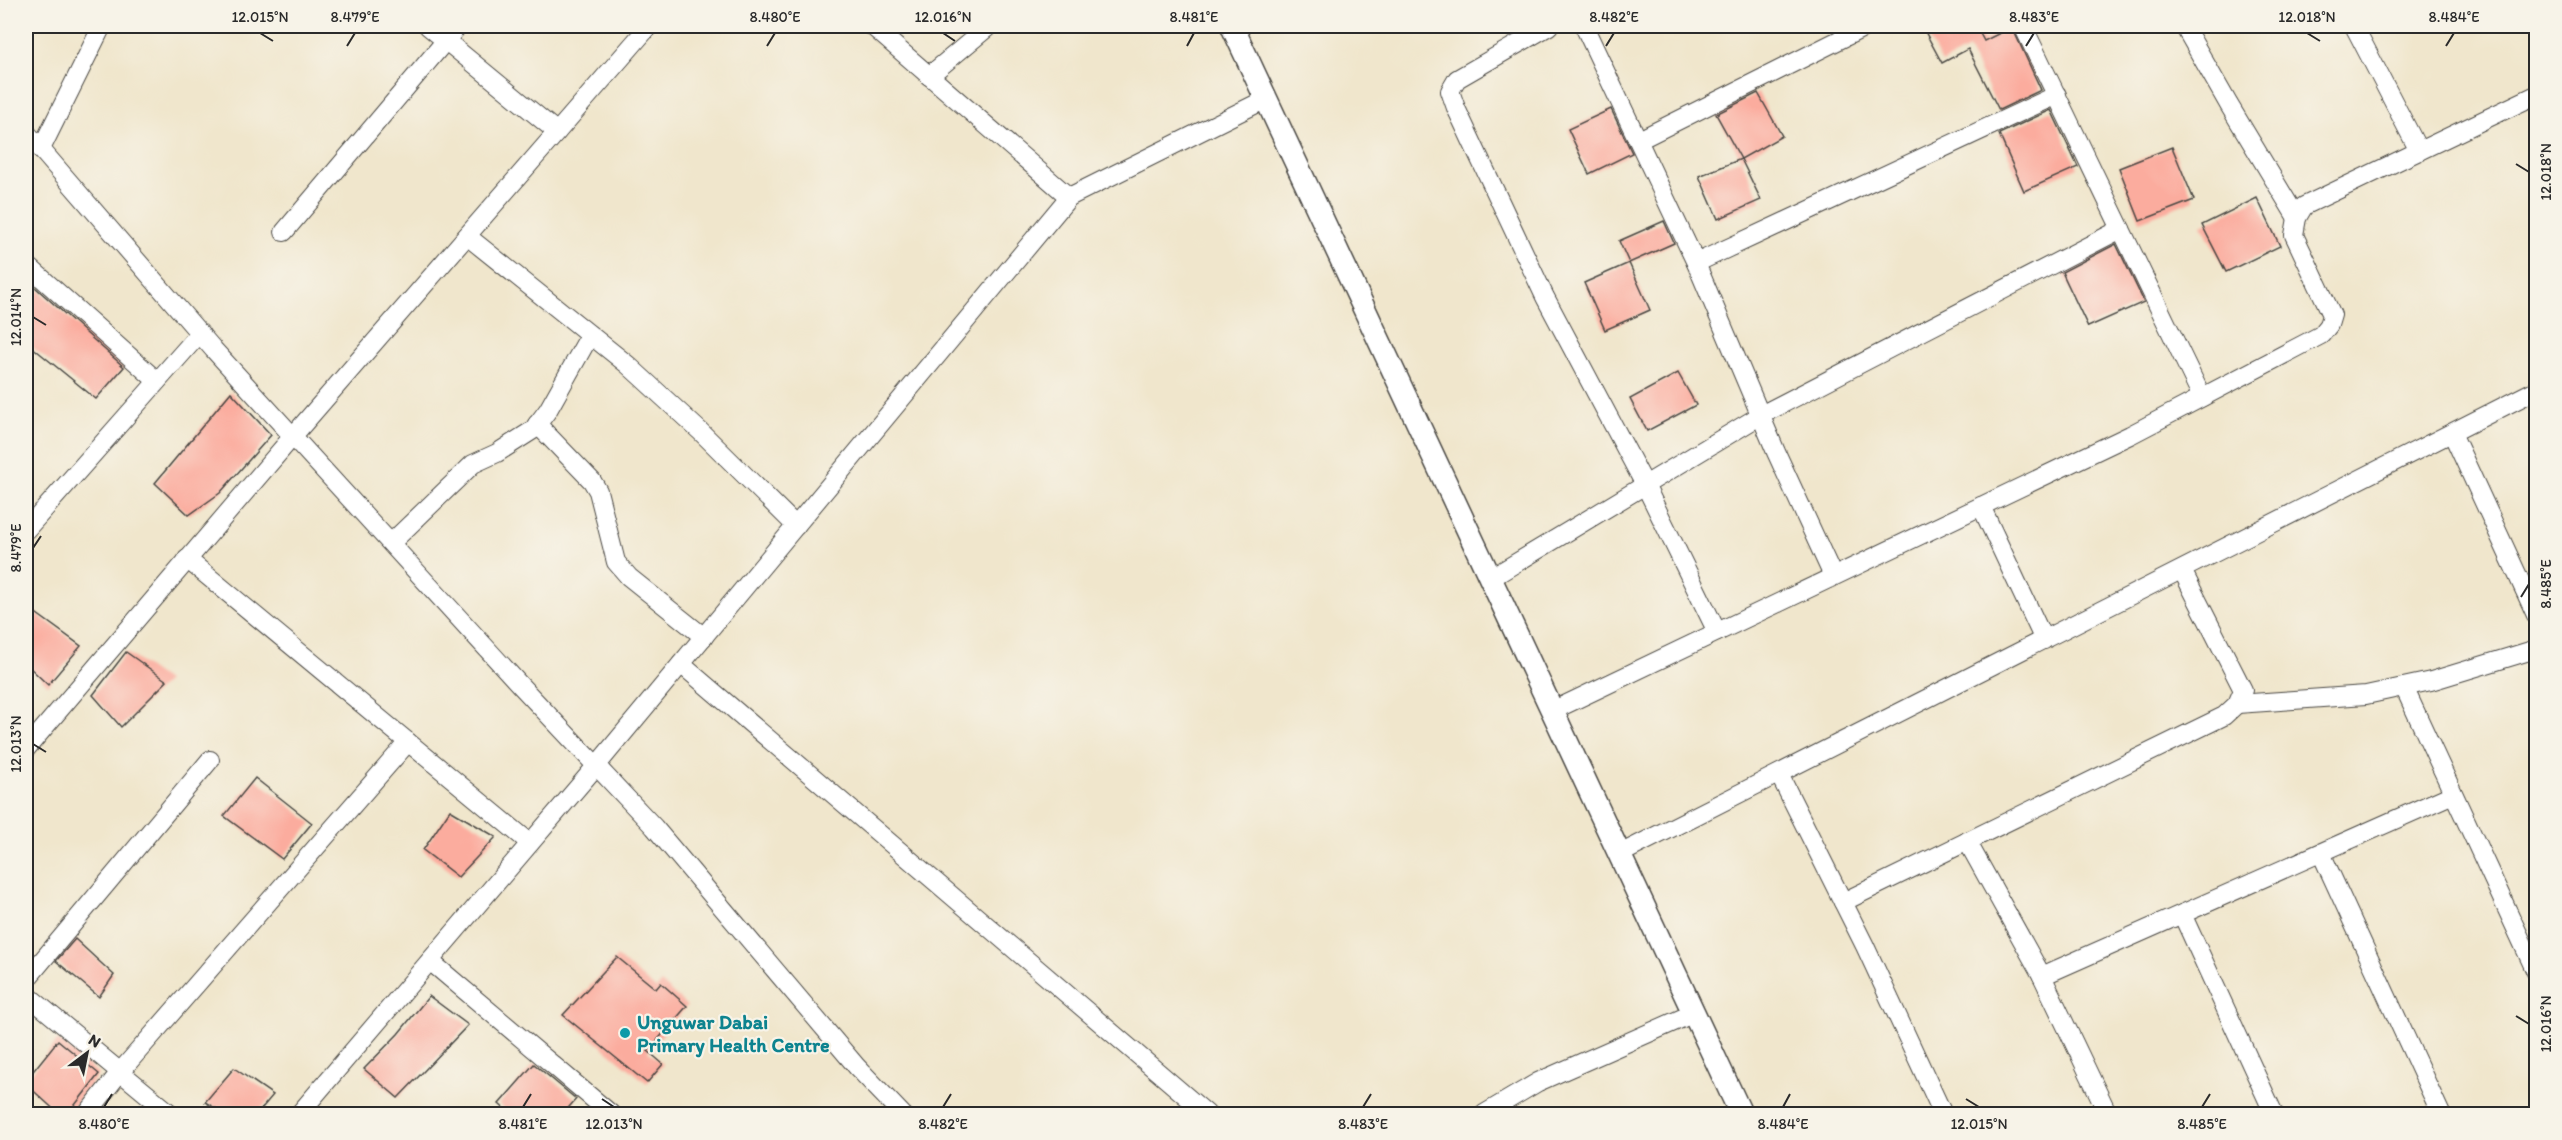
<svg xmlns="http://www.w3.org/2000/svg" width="2562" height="1140" font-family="Itim,sans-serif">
<rect width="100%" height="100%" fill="#f7f3e8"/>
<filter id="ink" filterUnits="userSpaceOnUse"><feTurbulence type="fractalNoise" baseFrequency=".0167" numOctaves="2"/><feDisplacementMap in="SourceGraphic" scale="12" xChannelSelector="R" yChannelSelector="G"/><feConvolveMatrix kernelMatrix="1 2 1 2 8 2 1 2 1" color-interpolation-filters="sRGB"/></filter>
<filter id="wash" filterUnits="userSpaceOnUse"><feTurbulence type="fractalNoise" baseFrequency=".008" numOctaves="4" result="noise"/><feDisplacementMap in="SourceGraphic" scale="24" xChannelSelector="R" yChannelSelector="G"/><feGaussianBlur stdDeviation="1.35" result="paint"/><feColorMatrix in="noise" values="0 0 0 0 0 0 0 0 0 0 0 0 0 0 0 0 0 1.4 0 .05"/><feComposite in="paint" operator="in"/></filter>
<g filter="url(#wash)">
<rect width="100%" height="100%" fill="#f0e6cc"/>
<g id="blocks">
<g fill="#fbac9e">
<path d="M1922,26H1976L1984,41L2012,27L2041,90L1999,110L1968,49L1942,63Z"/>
<path d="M1758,93L1782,136L1741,159L1716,114Z"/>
<path d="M1611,109L1632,153L1589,174L1568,129Z"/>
<path d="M2051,110L2078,167L2024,191L1999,134Z"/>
<path d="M2172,147L2194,200L2140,221L2119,168Z"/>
<path d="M1741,159L1761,200L1718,219L1699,176Z"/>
<path d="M2257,198L2280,246L2226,272L2202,225Z"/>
<path d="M1664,221L1674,243L1629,263L1619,241Z"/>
<path d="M2116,244L2144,302L2088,327L2062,272Z"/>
<path d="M1629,263L1650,310L1605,330L1584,283Z"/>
<path d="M26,279L124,367L96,399L26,342Z"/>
<path d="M1678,373L1696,405L1647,431L1630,399Z"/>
<path d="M231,392L271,435L220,493L189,515L155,483Z"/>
<path d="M26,606L81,646L48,685L26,664Z"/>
<path d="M126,652L167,681L121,727L93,695Z"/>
<path d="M255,778L312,823L282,859L224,816Z"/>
<path d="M450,810L496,837L458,877L423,850Z"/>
<path d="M75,939L114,975L99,997L56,961Z"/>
<path d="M617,957L656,989L661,983L687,1006L648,1051L663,1064L647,1083L563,1015Z"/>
<path d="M429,996L468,1025L398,1098L364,1069L398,1034Z"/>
<path d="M58,1040L99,1074L68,1114H59L26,1084V1080Z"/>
<path d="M534,1064L576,1099L563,1114H510L499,1104Z"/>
<path d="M234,1068L273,1095L257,1114H225L205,1102Z"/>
</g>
</g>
</g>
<g filter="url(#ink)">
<use href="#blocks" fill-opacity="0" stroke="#494743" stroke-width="1.5"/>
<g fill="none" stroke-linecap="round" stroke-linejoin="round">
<g stroke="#494743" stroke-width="20">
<g id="minor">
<path d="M428,26L557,132"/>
<path d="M872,26L1069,197"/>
<path d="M1549,26L1457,79L1450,91L1456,108L1545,297L1645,485L1717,632"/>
<path d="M1584,26L1696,263L1776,452L1833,576"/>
<path d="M2023,26L2202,397"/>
<path d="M2184,26L2229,105L2297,218"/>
<path d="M2354,26L2419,151"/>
<path d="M929,76L989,26"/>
<path d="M26,132L214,350L520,685L654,827L857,1067L902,1114"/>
<path d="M1639,140L1867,26"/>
<path d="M41,149L102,26"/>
<path d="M284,232L458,26"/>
<path d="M467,236L628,365L701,432L796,526"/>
<path d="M1696,263L2057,95"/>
<path d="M26,264L157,381"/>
<path d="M537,424L592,481L598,491L616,562L629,577L704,637"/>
<path d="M2452,433L2536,615"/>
<path d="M1981,506L2044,640"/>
<path d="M26,530L200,333"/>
<path d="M391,543L473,464L497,453L533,430L548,410L590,335"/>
<path d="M187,559L530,843"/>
<path d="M1491,578L1761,415L2121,229"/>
<path d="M681,664L1207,1114"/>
<path d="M2404,687L2536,972"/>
<path d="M2237,704L2366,695L2431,681L2536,649"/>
<path d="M1552,711L2130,435L2321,335L2329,325L2332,315L2294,235L2297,218L2304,206L2536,95"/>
<path d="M26,749L293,436L649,26"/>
<path d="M1779,774L1865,946L1943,1114"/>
<path d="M1967,841L2042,976L2108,1114"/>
<path d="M2321,853L2441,1114"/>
<path d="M1620,854L2536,390"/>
<path d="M1843,902L2224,716L2237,704L2243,690L2182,570"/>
<path d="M2182,914L2274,1114"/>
<path d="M430,961L611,1114"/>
<path d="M2042,976L2453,794"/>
<path d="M26,980L210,760"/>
<path d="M26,994L171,1114"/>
<path d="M87,1114L120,1072L408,742"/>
<path d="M299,1114L597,765L1069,197L1266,99"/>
<path d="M1484,1114L1538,1082L1694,1013"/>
</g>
</g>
<g stroke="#494743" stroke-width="25">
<path id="tertiary" d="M1232,26L1741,1114"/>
</g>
<use href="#minor" stroke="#fff" stroke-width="18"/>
<use href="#tertiary" stroke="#fff" stroke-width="22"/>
</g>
</g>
<path fill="none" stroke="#2b2b2b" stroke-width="2" d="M260,33L273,41M943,33L955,41M2307,33L2320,41M347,46L355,33M767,46L775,33M1187,46L1194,33M1606,46L1614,33M2026,46L2034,33M2446,46L2454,33M2516,164L2529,172M33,317L46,325M33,548L41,536M2521,597L2529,584M33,744L46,752M2516,1016L2529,1024M602,1099L614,1107M1966,1099L1979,1107M104,1107L112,1094M523,1107L531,1094M943,1107L951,1094M1363,1107L1371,1094M1783,1107L1790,1094M2202,1107L2210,1094"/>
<circle fill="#0f9aa8" stroke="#f7f3e8" stroke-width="2" cx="625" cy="1033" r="6"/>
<g text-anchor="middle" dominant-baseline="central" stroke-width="4.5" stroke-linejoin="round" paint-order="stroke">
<g font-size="20" font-weight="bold" fill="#0d838f" stroke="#f7f3e8" text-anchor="start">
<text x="637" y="1022">Unguwar Dabai<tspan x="637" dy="23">Primary Health Centre</tspan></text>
</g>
</g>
<rect width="2562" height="1140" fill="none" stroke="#f7f3e8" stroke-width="66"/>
<g transform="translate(87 1053) rotate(32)" stroke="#f7f3e8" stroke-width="4.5" paint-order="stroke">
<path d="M0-4.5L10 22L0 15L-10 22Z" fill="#2b2b2b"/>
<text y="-9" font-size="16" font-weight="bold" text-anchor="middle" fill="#2b2b2b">N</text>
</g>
<rect x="33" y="33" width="2496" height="1074" fill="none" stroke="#2b2b2b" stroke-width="2"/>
<g font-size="15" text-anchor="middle" fill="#2b2b2b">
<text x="260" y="22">12.015°N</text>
<text x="355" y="22">8.479°E</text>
<text x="775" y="22">8.480°E</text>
<text x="943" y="22">12.016°N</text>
<text x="1194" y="22">8.481°E</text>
<text x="1614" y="22">8.482°E</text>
<text x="2034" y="22">8.483°E</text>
<text x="2307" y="22">12.018°N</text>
<text x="2454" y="22">8.484°E</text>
<text transform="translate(2546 172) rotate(-90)" y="5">12.018°N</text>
<text transform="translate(16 317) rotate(-90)" y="5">12.014°N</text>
<text transform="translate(16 548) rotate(-90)" y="5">8.479°E</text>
<text transform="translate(2546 584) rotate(-90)" y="5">8.485°E</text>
<text transform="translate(16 744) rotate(-90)" y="5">12.013°N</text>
<text transform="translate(2546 1024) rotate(-90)" y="5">12.016°N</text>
<text x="104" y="1129">8.480°E</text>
<text x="523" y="1129">8.481°E</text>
<text x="614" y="1129">12.013°N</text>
<text x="943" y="1129">8.482°E</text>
<text x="1363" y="1129">8.483°E</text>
<text x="1783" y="1129">8.484°E</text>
<text x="1979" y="1129">12.015°N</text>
<text x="2202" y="1129">8.485°E</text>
</g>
</svg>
